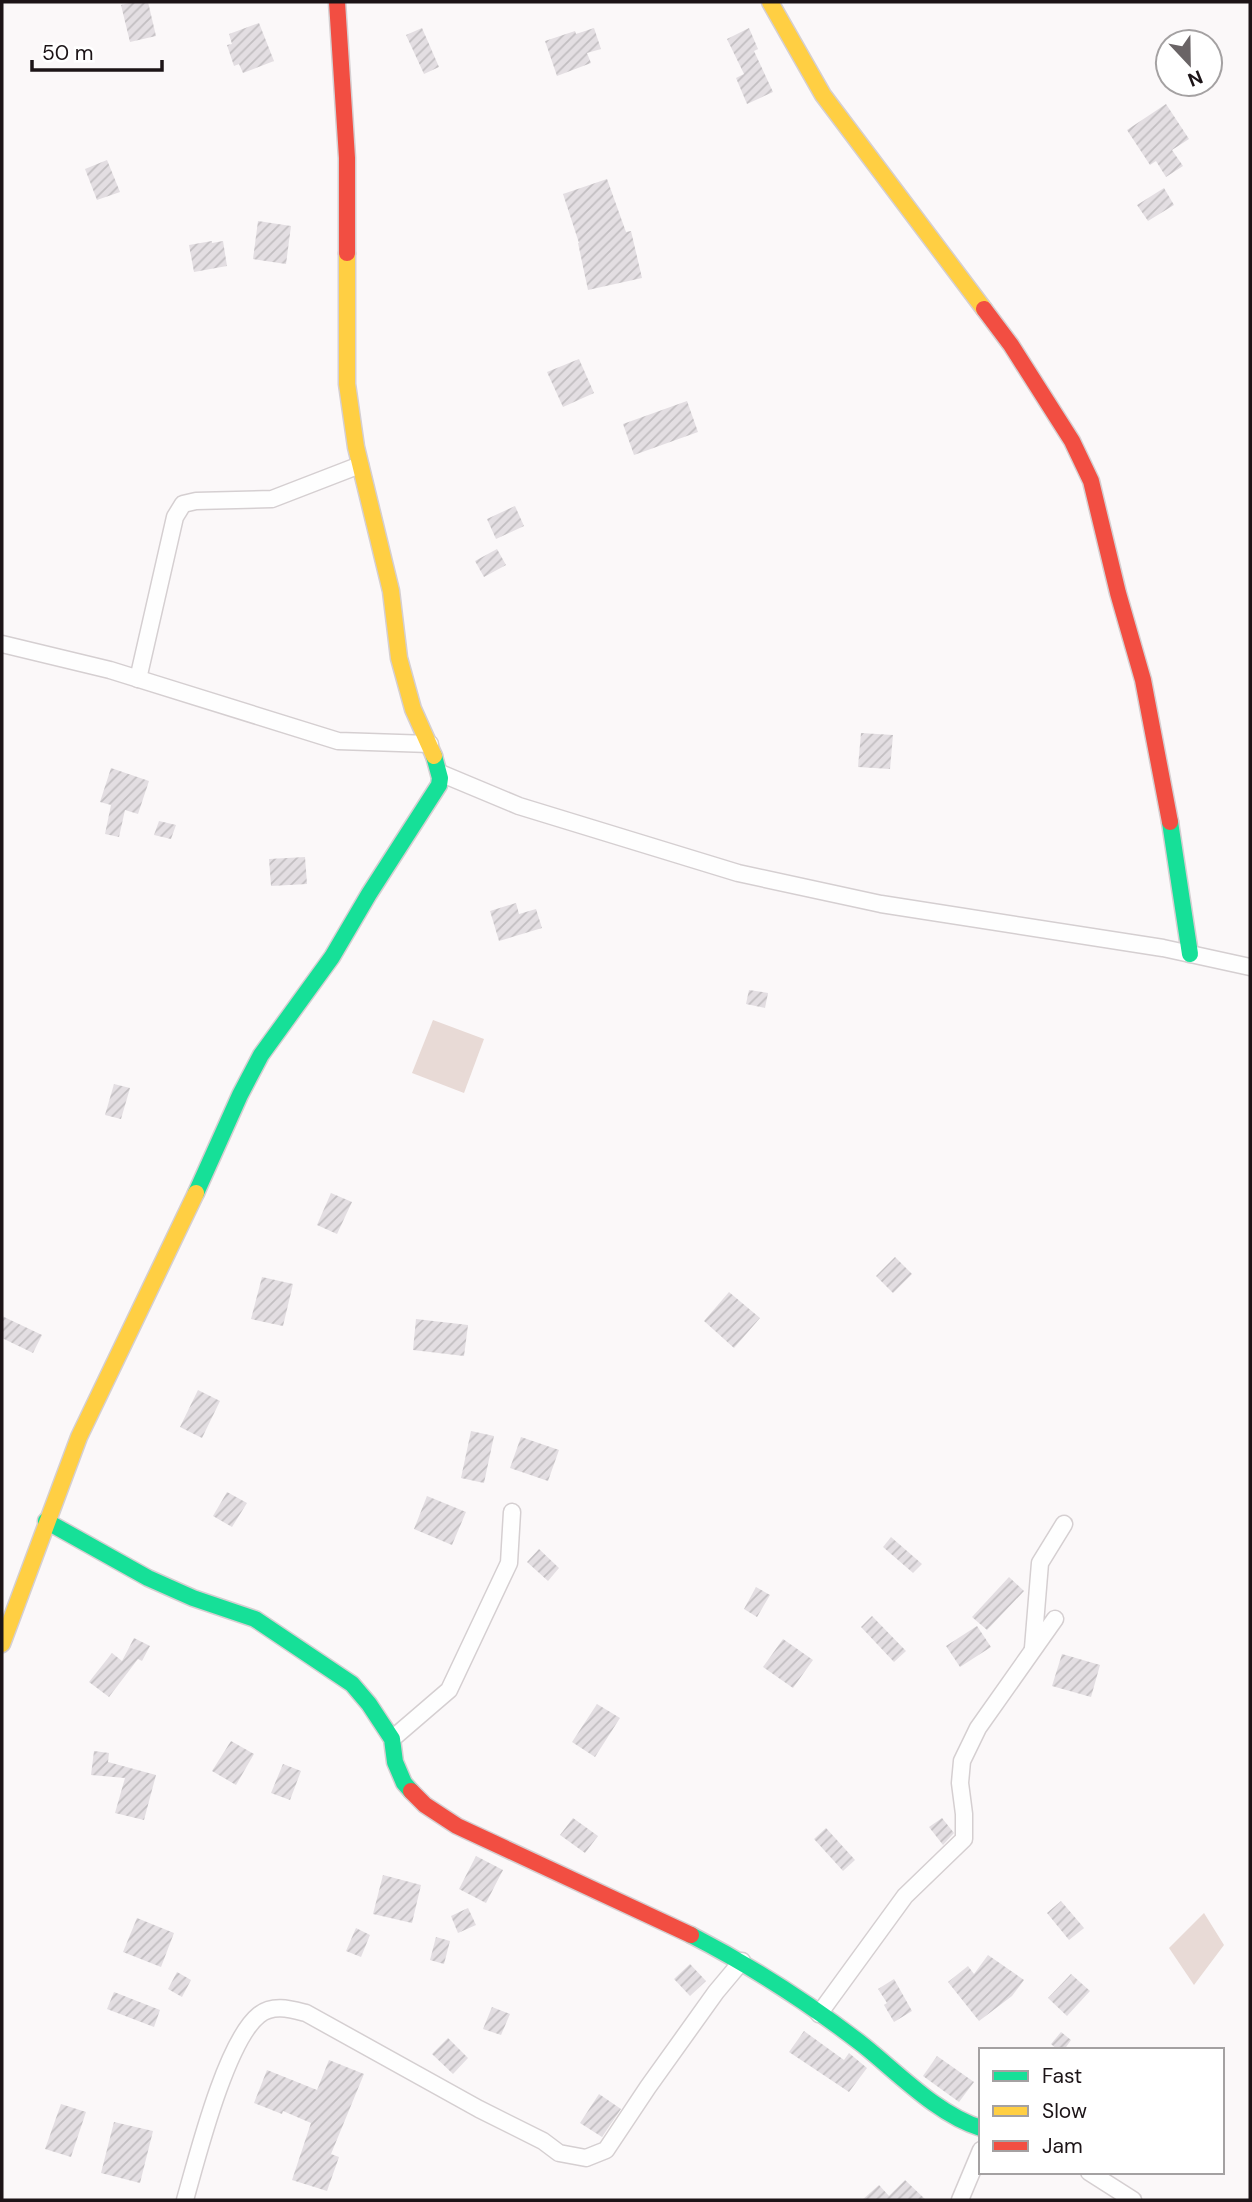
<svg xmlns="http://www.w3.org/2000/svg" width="1252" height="2202" font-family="'DM Sans',sans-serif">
<defs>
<pattern id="building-hatch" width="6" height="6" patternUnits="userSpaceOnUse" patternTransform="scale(1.75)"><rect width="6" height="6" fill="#e3dee2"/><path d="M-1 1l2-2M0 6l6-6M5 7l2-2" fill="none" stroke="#c2bec1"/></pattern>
</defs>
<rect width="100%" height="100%" fill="#fbf8f9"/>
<g fill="#e8dad6">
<path d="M433,1020L484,1039L464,1093L412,1073Z"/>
<path d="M1204,1913L1224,1945L1194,1985L1169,1948Z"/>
</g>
<g fill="url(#building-hatch)">
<path d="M133,2H148L156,36L130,42L121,5Z"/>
<path d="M259,23L274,61L243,73L239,64L234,66L227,45L232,44L229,34Z"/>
<path d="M422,28L439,67L424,74L406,35Z"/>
<path d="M594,28L601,49L587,53L591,63L557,76L545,41L575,31L576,34Z"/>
<path d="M749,28L758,49L754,51L773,92L747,104L736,78L744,74L727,39Z"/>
<path d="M1166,104L1189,139L1172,150L1183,166L1166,177L1156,161L1150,165L1127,130Z"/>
<path d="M107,160L120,192L97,200L85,169Z"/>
<path d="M607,179L626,232L631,231L642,278L588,290L578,243H579L563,194Z"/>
<path d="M1164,188L1174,205L1148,221L1137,205Z"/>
<path d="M258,221L291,226L286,264L253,259Z"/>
<path d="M212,241V243L223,241L227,266L194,272L189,245Z"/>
<path d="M579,359L594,393L563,407L547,372Z"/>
<path d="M687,401L698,432L634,455L623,424Z"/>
<path d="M515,506L524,526L496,539L487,519Z"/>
<path d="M497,549L506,565L484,577L475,561Z"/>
<path d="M861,733L893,735L890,769L858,767Z"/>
<path d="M111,768L149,781L138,814L125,810L119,837L105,834L111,805L100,802Z"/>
<path d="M159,821L176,825L171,839L154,835Z"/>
<path d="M305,857L307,884L271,886L269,859Z"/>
<path d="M516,903L519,914L536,909L542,928L499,941L490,911Z"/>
<path d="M749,990L768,993L765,1008L746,1004Z"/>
<path d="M114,1084L130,1088L121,1119L105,1115Z"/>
<path d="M331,1193L352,1202L337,1234L317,1225Z"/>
<path d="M895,1257L912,1274L893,1293L876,1276Z"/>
<path d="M262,1277L293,1284L283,1326L251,1319Z"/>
<path d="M729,1292L760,1318L734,1348L704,1321Z"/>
<path d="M2,1316L42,1335L33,1353L2,1338Z"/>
<path d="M416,1319L468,1325L464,1356L413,1350Z"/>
<path d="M198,1390L220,1401L202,1438L180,1427Z"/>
<path d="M471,1431L494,1436L484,1483L461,1478Z"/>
<path d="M521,1437L559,1450L548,1481L510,1468Z"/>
<path d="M227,1492L247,1503L232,1527L213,1516Z"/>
<path d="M427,1496L466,1512L452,1545L414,1529Z"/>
<path d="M891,1537L922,1564L913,1573L883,1547Z"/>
<path d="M539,1549L559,1568L548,1581L527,1562Z"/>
<path d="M1009,1577L1024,1591L987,1630L972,1617Z"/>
<path d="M756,1587L770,1595L757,1617L744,1609Z"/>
<path d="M872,1616L906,1651L894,1662L861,1627Z"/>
<path d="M977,1626L991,1647L960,1667L946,1646Z"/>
<path d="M134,1638L150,1646L142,1661L138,1659L109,1697L89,1682L112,1653L122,1661Z"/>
<path d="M783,1639L813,1660L793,1688L763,1667Z"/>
<path d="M1062,1654L1100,1665L1091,1697L1052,1686Z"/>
<path d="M597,1704L620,1718L595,1757L572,1742Z"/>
<path d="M231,1741L254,1754L236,1785L212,1771Z"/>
<path d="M94,1751L109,1753L108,1762L156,1775L144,1820L115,1813L125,1778L91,1775Z"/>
<path d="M283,1764L301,1771L290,1800L271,1793Z"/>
<path d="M573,1818L598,1836L585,1853L560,1835Z"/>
<path d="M942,1818L954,1833L943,1845L929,1827Z"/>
<path d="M826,1828L855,1860L843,1871L814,1839Z"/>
<path d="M476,1856L503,1870L486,1903L459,1889Z"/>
<path d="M383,1875L421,1885L412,1923L373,1914Z"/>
<path d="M1061,1901L1084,1928L1069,1940L1047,1913Z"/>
<path d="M468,1908L476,1925L458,1933L451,1916Z"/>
<path d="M137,1918L174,1933L161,1967L123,1952Z"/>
<path d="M356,1928L370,1935L361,1957L346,1951Z"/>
<path d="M436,1937L450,1941L444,1964L430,1960Z"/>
<path d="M988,1955L1024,1980L1012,1996L979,2021L948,1982L968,1966L974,1974Z"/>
<path d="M690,1964L706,1981L690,1996L674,1979Z"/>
<path d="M177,1972L191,1980L182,1997L168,1989Z"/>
<path d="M1071,1974L1090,1991L1067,2016L1048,1998Z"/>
<path d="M894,1979L912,2011L894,2022L884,2005L887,2003L878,1989Z"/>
<path d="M114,1992L160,2010L154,2027L107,2009Z"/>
<path d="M492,2007L510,2014L501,2035L483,2029Z"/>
<path d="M804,2031L844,2060L849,2053L867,2068L849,2092L789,2052Z"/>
<path d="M1061,2032L1071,2040L1064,2050H1058L1051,2044Z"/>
<path d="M448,2038L468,2058L453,2074L432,2054Z"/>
<path d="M937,2056L974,2082L959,2102L923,2076Z"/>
<path d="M329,2060L364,2074L331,2154L339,2157L327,2191L292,2180L311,2123L283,2111L282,2114L254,2103L267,2070L317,2090Z"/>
<path d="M599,2094L621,2109L602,2137L580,2123Z"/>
<path d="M61,2104L86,2112L71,2157L45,2149Z"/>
<path d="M114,2122L153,2131L140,2183L101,2173Z"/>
<path d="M905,2180L926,2200H862L879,2185L889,2196Z"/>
</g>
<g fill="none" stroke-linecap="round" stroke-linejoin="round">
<g stroke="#d5cfd1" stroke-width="19">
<g id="street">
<path d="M2,644L110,670L338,741L430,744"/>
<path d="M138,679L175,517L183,504L196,501L272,499L360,465"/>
<path d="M440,773L519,806L738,873L881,904L1163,948L1250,967"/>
<path d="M1033,1648L1040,1563L1064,1524"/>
<path d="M392,1739L449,1690L509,1563L512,1512"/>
<path d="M819,2014L905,1896L964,1839V1814L960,1783L962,1761L978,1728L1055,1619"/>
<path d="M1089,2172L1133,2200"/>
<path d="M185,2200C197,2158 226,2041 259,2015C273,2004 290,2009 306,2013L479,2109L543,2141L559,2153L586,2158L606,2150L648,2087L716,1992L742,1961"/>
<path d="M960,2200L981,2150"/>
</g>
</g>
<g stroke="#d5cfd1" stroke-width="19">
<g id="fast">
<path d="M1170,822L1190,954"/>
<path d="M196,1193L240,1095L261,1055L332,957L369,894L439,785L440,778L434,756"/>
<path d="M46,1521L148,1578L193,1598L255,1619L352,1684L369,1704L392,1739L395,1762L404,1783L411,1791"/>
<path d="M691,1935C751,1966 809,2003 863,2045C898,2073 938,2115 981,2128"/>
</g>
</g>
<g stroke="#d5cfd1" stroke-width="19">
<g id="slow">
<path d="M770,2L823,95L984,309"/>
<path d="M347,253V384L356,447L391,591L399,658L413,709L434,756"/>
<path d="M2,1644L79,1437L196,1193"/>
</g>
</g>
<g stroke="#d5cfd1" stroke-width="19">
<g id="jam">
<path d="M337,2L347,158V253"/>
<path d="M984,309L1011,345L1072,441L1091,481L1118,593L1143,680L1170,822"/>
<path d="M411,1791L425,1805L457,1826L691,1935"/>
</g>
</g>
<use href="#street" stroke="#fefefe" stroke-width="16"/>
<use href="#fast" stroke="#16e098" stroke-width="16"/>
<use href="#slow" stroke="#ffcf43" stroke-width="16"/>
<use href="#jam" stroke="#f24e42" stroke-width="16"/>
</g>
<rect width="1252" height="2202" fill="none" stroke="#1c1417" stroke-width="7"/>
<rect x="979" y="2048" width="245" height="126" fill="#ffffff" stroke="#a4a1a2" stroke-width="2"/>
<rect x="993" y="2071" width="35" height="10" fill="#16e098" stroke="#a4a1a2" stroke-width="2"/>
<text x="1042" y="2083" font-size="21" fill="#1c1417">Fast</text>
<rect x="993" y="2106" width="35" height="10" fill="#ffcf43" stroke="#a4a1a2" stroke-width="2"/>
<text x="1042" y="2118" font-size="21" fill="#1c1417">Slow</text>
<rect x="993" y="2141" width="35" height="10" fill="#f24e42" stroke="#a4a1a2" stroke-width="2"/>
<text x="1042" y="2153" font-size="21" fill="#1c1417">Jam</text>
<g transform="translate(1189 63) rotate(158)"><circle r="33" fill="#ffffff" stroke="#a4a1a2" stroke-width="2"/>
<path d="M0-5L12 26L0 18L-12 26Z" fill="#6a6466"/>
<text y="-10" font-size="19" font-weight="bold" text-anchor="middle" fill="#1c1417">N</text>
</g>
<path d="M32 60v10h130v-10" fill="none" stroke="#1c1417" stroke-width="3.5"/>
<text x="42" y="60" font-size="21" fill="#1c1417" stroke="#ffffff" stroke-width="5" paint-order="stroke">50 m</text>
</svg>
